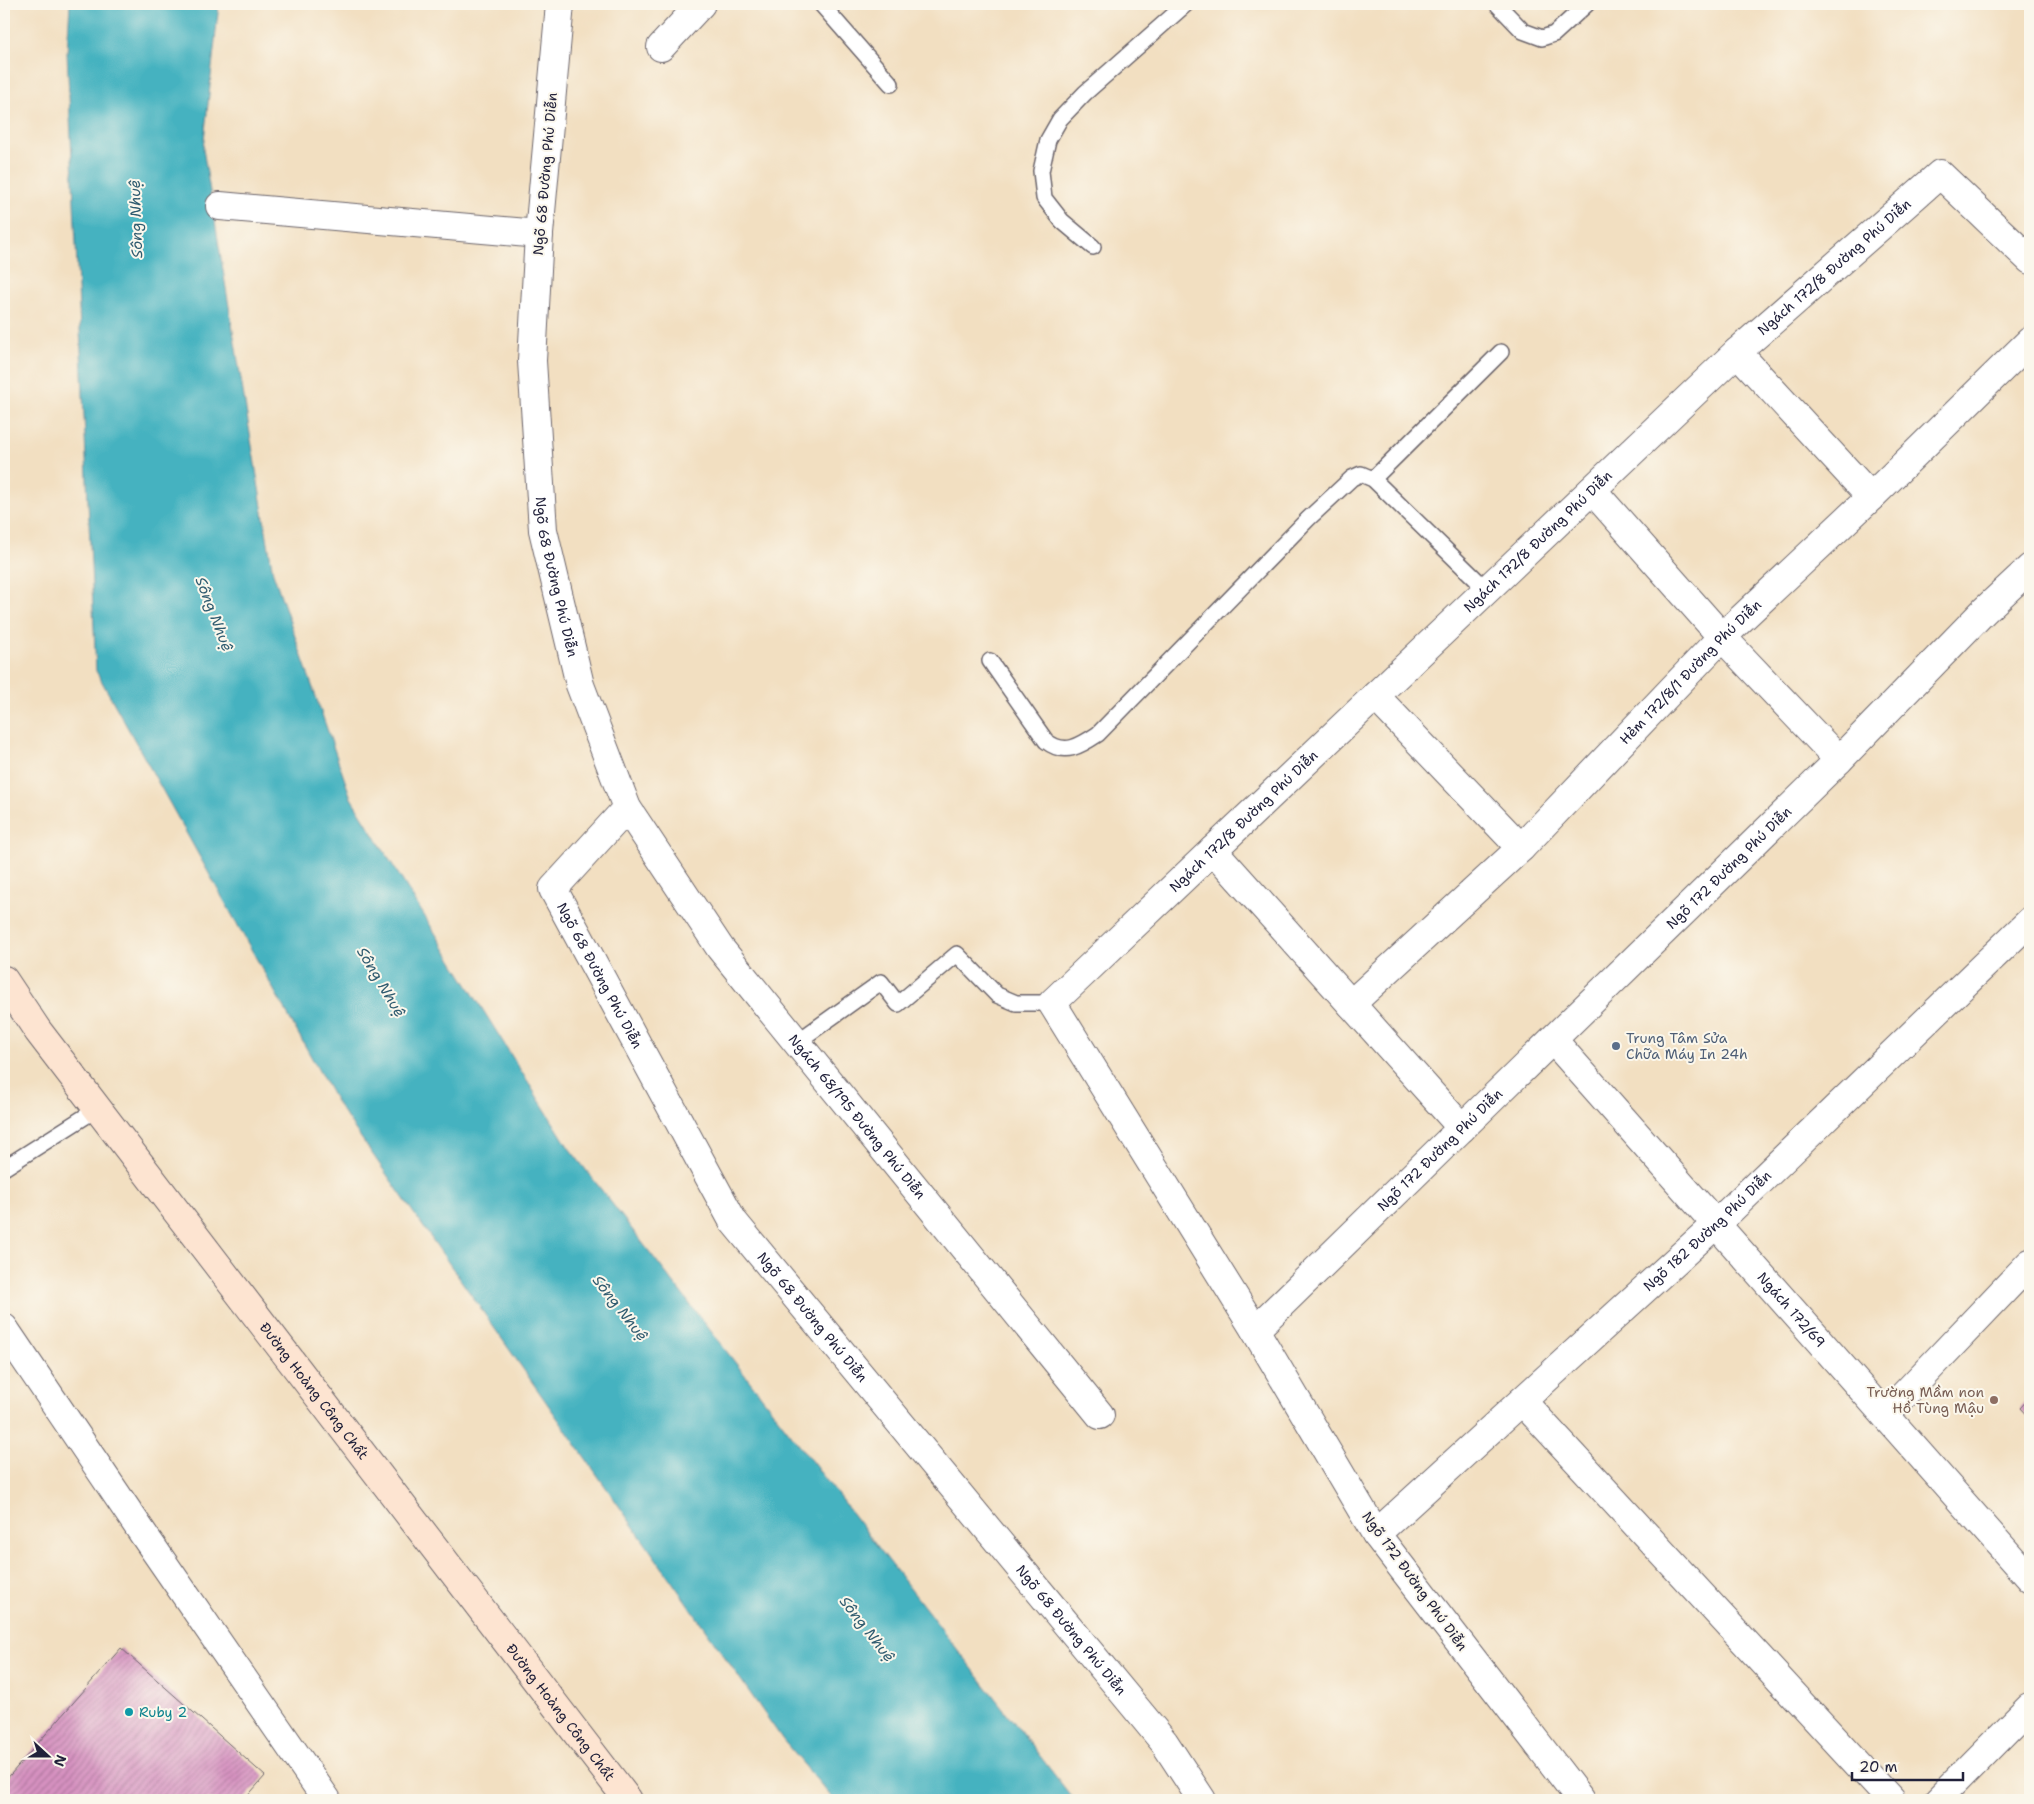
<svg xmlns="http://www.w3.org/2000/svg" width="2034" height="1804" font-family="'Shantell Sans',sans-serif">
<defs>
<pattern id="building-hatch" width="6" height="6" patternUnits="userSpaceOnUse" patternTransform="scale(1.25)"><rect width="6" height="6" fill="#d691c0"/><path d="M-1 1l2-2M0 6l6-6M5 7l2-2" fill="none" stroke="#ad769d"/></pattern>
</defs>
<rect width="100%" height="100%" fill="#fbf7ec"/>
<filter id="ink" filterUnits="userSpaceOnUse"><feTurbulence type="fractalNoise" baseFrequency=".02" numOctaves="2"/><feDisplacementMap in="SourceGraphic" scale="10" xChannelSelector="R" yChannelSelector="G"/><feConvolveMatrix kernelMatrix="1 2 1 2 8 2 1 2 1" color-interpolation-filters="sRGB"/></filter>
<filter id="wash" filterUnits="userSpaceOnUse"><feTurbulence type="fractalNoise" baseFrequency=".0096" numOctaves="4" result="noise"/><feDisplacementMap in="SourceGraphic" scale="20" xChannelSelector="R" yChannelSelector="G"/><feGaussianBlur stdDeviation="1.12" result="paint"/><feColorMatrix in="noise" values="0 0 0 0 0 0 0 0 0 0 0 0 0 0 0 0 0 1.4 0 .05"/><feComposite in="paint" operator="in"/></filter>
<g filter="url(#wash)">
<rect width="100%" height="100%" fill="#f2dfc1"/>
<path fill="#44b2c0" stroke="#336a7e" d="M70,4H219L203,149L273,573L351,798L569,1148L1074,1800H834L783,1740L338,1105L96,671L67,53Z"/>
<g id="blocks">
<g fill="url(#building-hatch)">
<path d="M2030,1397V1419L2020,1408Z"/>
<path d="M121,1648L265,1776L244,1800H4V1782Z"/>
</g>
</g>
</g>
<g filter="url(#ink)">
<use href="#blocks" fill-opacity="0" stroke="#6b646a" stroke-width="1"/>
<g fill="none" stroke-linecap="round" stroke-linejoin="round">
<g stroke="#6b646a" stroke-width="18">
<g id="lane">
<path d="M821,4L891,84"/>
<path d="M1497,4L1523,31L1542,38L1554,34L1587,4"/>
<path d="M1093,247L1062,221L1044,198L1041,171L1048,140L1060,119L1085,93L1186,4"/>
<path d="M1373,479L1501,352"/>
<path d="M990,661L1046,741C1065,756 1080,746 1098,734L1308,519L1352,478L1361,474L1373,479L1487,590"/>
<path d="M797,1042L881,982L898,1004L957,954L997,995L1016,1003H1052"/>
<path d="M4,1168L97,1109"/>
</g>
</g>
<g stroke="#6b646a" stroke-width="30">
<g id="street">
<path id="s1" d="M560,4L539,234L532,361L543,530L580,685L627,808L720,948L1100,1415"/>
<path d="M661,47L701,4"/>
<path d="M220,206L539,234"/>
<path d="M1737,352L1871,497"/>
<path d="M1592,490L1722,637L1839,760"/>
<path d="M1375,696L1521,848"/>
<path id="s2" d="M627,808L553,889L733,1221L1164,1742L1202,1800"/>
<path d="M1213,850L1462,1128"/>
<path id="s3" d="M1351,1004L1521,848L1722,637L1871,497L2030,341"/>
<path id="s4" d="M1553,1040L2030,1579"/>
<path d="M4,1328L146,1538L327,1800"/>
<path id="s5" d="M1255,1330L1839,760L1984,611L2030,568"/>
<path d="M1522,1401L1891,1800"/>
<path d="M1885,1415L2030,1263"/>
<path id="s6" d="M1376,1534L1716,1224L2030,921"/>
<path id="s7" d="M1581,1800L1376,1534L1255,1330L1052,1003L1737,352L1940,174L2030,260"/>
<path d="M1938,1800L2030,1707"/>
</g>
</g>
<g stroke="#6b646a" stroke-width="30">
<g id="secondary">
<path id="s8" d="M4,980L38,1031L628,1800"/>
</g>
</g>
<use href="#lane" stroke="#fff" stroke-width="15"/>
<use href="#street" stroke="#fff" stroke-width="28"/>
<use href="#secondary" stroke="#fde4d1" stroke-width="28"/>
</g>
</g>
<circle fill="#5c6f8a" stroke="#fbf7ec" stroke-width="2" cx="1616" cy="1046" r="5"/>
<circle fill="#8d6e63" stroke="#fbf7ec" stroke-width="2" cx="1994" cy="1400" r="5"/>
<circle fill="#0f9aa8" stroke="#fbf7ec" stroke-width="2" cx="129" cy="1712" r="5"/>
<g text-anchor="middle" dominant-baseline="central" stroke-width="4" stroke-linejoin="round" paint-order="stroke">
<g font-size="14" fill="#22223b" stroke="#fbf7ec">
<text transform="translate(545 174) rotate(-85)">Ngõ 68 Đường Phú Diễn</text>
<text stroke="none"><textPath href="#s7" startOffset="2032">Ngách 172/8 Đường Phú Diễn</textPath></text>
<text stroke="none"><textPath href="#s7" startOffset="1628">Ngách 172/8 Đường Phú Diễn</textPath></text>
<text stroke="none"><textPath href="#s1" startOffset="576">Ngõ 68 Đường Phú Diễn</textPath></text>
<text stroke="none"><textPath href="#s3" startOffset="475">Hẻm 172/8/1 Đường Phú Diễn</textPath></text>
<text stroke="none"><textPath href="#s7" startOffset="1222">Ngách 172/8 Đường Phú Diễn</textPath></text>
<text stroke="none"><textPath href="#s5" startOffset="662">Ngõ 172 Đường Phú Diễn</textPath></text>
<text stroke="none"><textPath href="#s2" startOffset="208">Ngõ 68 Đường Phú Diễn</textPath></text>
<text stroke="none"><textPath href="#s1" startOffset="1204">Ngách 68/195 Đường Phú Diễn</textPath></text>
<text stroke="none"><textPath href="#s5" startOffset="258">Ngõ 172 Đường Phú Diễn</textPath></text>
<text stroke="none"><textPath href="#s6" startOffset="449">Ngõ 182 Đường Phú Diễn</textPath></text>
<text stroke="none"><textPath href="#s4" startOffset="360">Ngách 172/69</textPath></text>
<text stroke="none"><textPath href="#s2" startOffset="612">Ngõ 68 Đường Phú Diễn</textPath></text>
<text stroke="none"><textPath href="#s8" startOffset="515">Đường Hoàng Công Chất</textPath></text>
<text transform="translate(1415 1581) rotate(54)">Ngõ 172 Đường Phú Diễn</text>
<text stroke="none"><textPath href="#s2" startOffset="1018">Ngõ 68 Đường Phú Diễn</textPath></text>
<text stroke="none"><textPath href="#s8" startOffset="920">Đường Hoàng Công Chất</textPath></text>
</g>
<g font-size="14" fill="#4e5e75" stroke="#fbf7ec" text-anchor="start">
<text x="1626" y="1038">Trung Tâm Sửa<tspan x="1626" dy="16">Chữa Máy In 24h</tspan></text>
</g>
<g font-size="14" fill="#785e54" stroke="#fbf7ec" text-anchor="end">
<text x="1984" y="1392">Trường Mầm non<tspan x="1984" dy="16">Hồ Tùng Mậu</tspan></text>
</g>
<g font-size="14" fill="#0d838f" stroke="#fbf7ec" text-anchor="start">
<text x="139" y="1712">Ruby 2</text>
</g>
<g font-size="15" font-style="italic" fill="#305c70" stroke="#fbf7ec">
<text transform="translate(136 219) rotate(-92)">Sông Nhuệ</text>
<text transform="translate(214 614) rotate(69)">Sông Nhuệ</text>
<text transform="translate(381 982) rotate(59)">Sông Nhuệ</text>
<text transform="translate(620 1308) rotate(52)">Sông Nhuệ</text>
<text transform="translate(867 1629) rotate(52)">Sông Nhuệ</text>
</g>
</g>
<rect width="2034" height="1804" fill="none" stroke="#fbf7ec" stroke-width="20"/>
<g transform="translate(48 1756) rotate(111)" stroke="#fbf7ec" stroke-width="4" paint-order="stroke">
<path d="M0-4L9 19L0 12L-9 19Z" fill="#22223b"/>
<text y="-8" font-size="14" font-weight="bold" text-anchor="middle" fill="#22223b">N</text>
</g>
<path d="M1852 1772v8h111v-8" fill="none" stroke="#22223b" stroke-width="2.5"/>
<text x="1859" y="1772" font-size="15" fill="#22223b" stroke="#fbf7ec" stroke-width="4" paint-order="stroke">20 m</text>
</svg>
